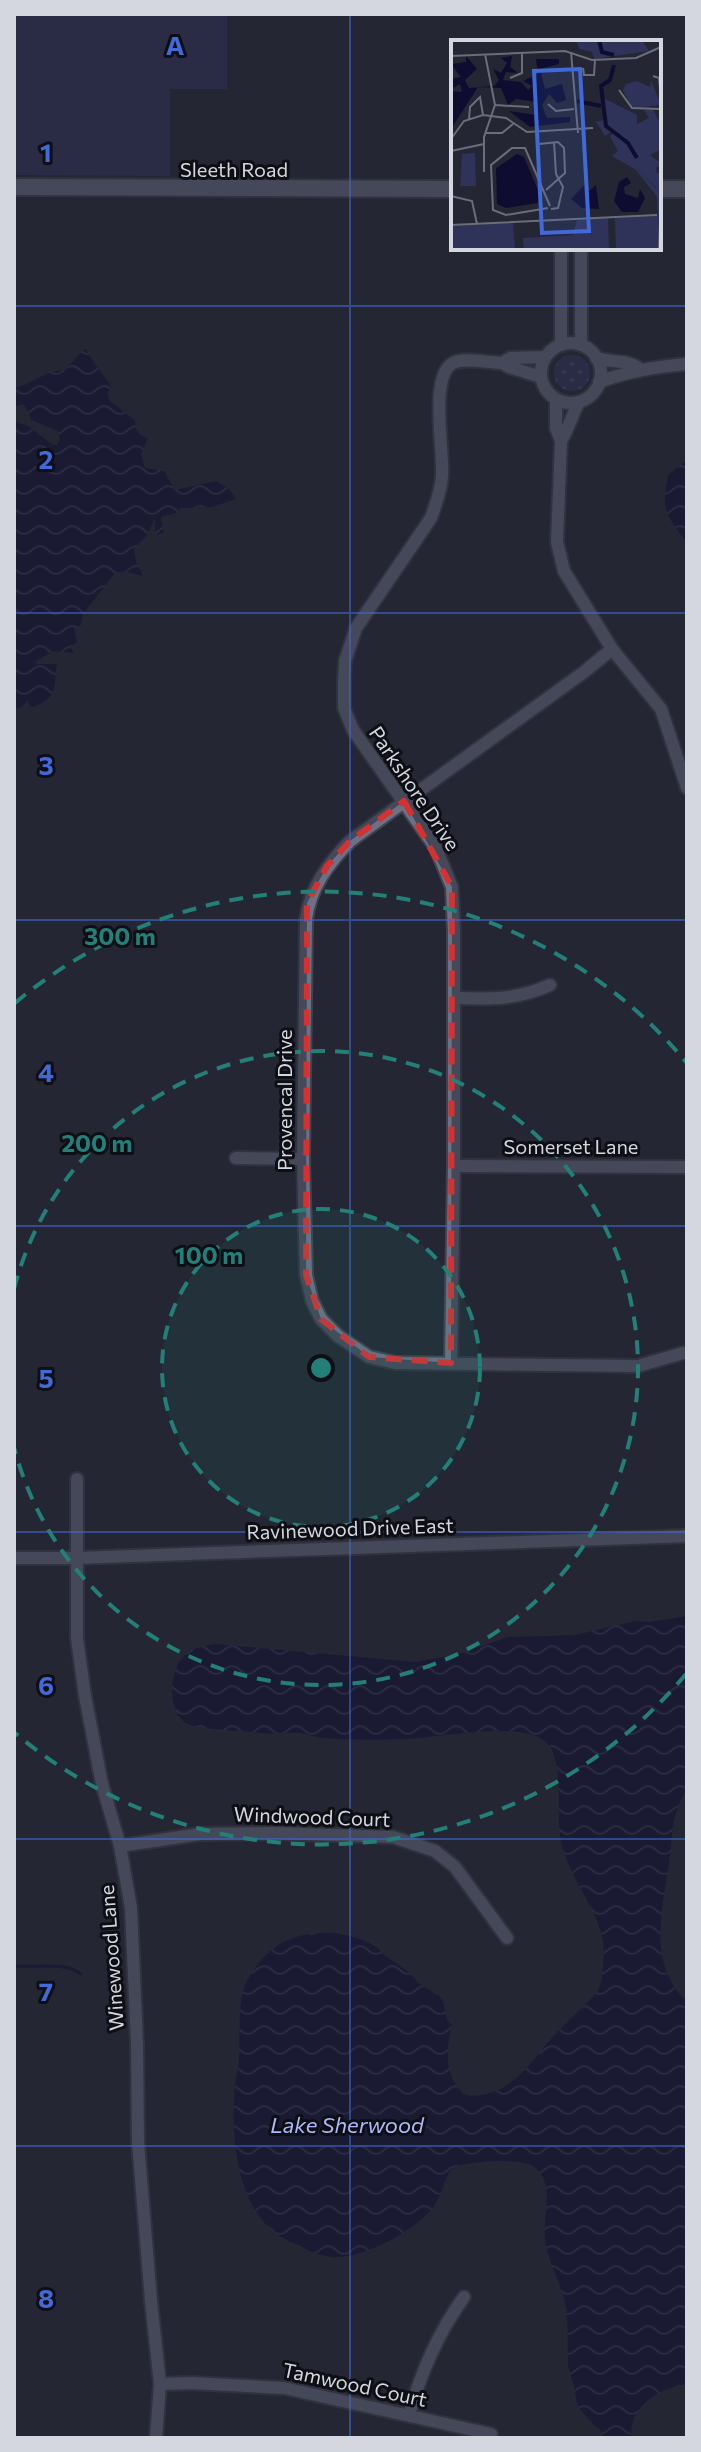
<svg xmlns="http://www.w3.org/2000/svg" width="701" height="2452" font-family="Commissioner,sans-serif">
<defs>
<pattern id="grass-dots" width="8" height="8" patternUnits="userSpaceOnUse" patternTransform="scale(2)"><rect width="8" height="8" fill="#303359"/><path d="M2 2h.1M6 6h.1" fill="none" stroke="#4d5071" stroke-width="1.8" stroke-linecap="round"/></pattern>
<pattern id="water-waves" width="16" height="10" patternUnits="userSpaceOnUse" patternTransform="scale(2)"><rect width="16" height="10" fill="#0e0d31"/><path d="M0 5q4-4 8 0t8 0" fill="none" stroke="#30304f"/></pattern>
</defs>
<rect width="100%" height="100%" fill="#242633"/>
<circle fill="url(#grass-dots)" cx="572" cy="373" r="18"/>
<path fill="#303359" d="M14,14H227V89H170V176L14,175Z"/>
<g fill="url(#water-waves)">
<path d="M86,349C93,364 104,374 112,388L107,393L110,401L132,418L135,420C134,429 139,436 148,438L141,454L145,468L164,471L175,490L216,481L229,489L236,499L212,507L181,508L174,514L163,516L161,519L164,532L157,535L155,531V518L148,534L134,549L136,562L143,576L125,571L115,573L83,614L81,625L74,629L77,642L70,647L74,653L53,651L36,661L37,664H57C53,688 60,695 34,707L30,706L28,700L22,707L14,709V415L17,422L28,426L53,445H57L60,440L58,431L31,420L27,409L22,404L14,407V388C33,384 46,370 65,370L83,350Z"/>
<path d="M687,460V543C666,514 661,512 668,475Z"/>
<path d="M687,1616V1791C671,1811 673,1837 669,1862C663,1911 646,1962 687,2002V2383C681,2387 675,2387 668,2389C647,2396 628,2416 632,2438H603L600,2429L596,2427C591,2421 584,2415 580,2409C575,2402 576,2394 574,2386C572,2378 568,2370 568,2362C567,2343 569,2321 565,2302C560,2280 548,2262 545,2240C542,2215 557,2184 533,2166C522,2158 461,2160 451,2170C444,2179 442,2194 436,2203C420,2229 362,2260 332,2257C318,2256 306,2249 293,2243C236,2221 230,2136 235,2084C236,2076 238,2068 239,2060C240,2041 238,2004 244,1988C246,1980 252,1974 256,1967C281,1928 337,1924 375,1946C380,1949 383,1955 388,1958C399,1965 408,1970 416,1980C423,1990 439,1990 443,2002C445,2008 445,2015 447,2020L452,2025C446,2049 443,2077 465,2095C498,2100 522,2076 540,2052C553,2035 570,2019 586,2004C590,1999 595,1996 598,1990C602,1984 602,1974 603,1967C604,1959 604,1950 603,1942C599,1909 565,1873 560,1836C556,1811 565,1760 546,1742C520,1719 435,1739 402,1739C376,1740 350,1740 324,1738C315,1738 308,1734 300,1733C288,1732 275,1735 263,1733C248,1731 196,1730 186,1723C167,1711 169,1672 183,1657C191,1647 204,1646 216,1644L415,1662L456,1655L508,1637L575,1635L636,1621L649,1622Z"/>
</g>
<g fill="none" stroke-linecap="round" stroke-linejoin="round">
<path stroke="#0e0d31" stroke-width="3" d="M14,1966C34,1968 65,1961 81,1974"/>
<g stroke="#40424f" stroke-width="16">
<g id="minor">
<path d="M581,248V345"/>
<circle cx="571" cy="373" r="30"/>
<path d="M561,345V248"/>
<path d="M596,358C612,363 627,359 640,369"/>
<path d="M502,363L510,358L545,357"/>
<path d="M599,382C629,371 655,367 687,364"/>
<path d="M556,399V428L561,441L557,542L564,571L612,649L661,709L687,788"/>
<path d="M561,441C569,428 572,415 579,402"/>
<path d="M612,649L584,672L350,841C329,863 310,887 306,919L303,1159L306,1275L312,1301L321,1319L338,1336L369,1357L395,1363L638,1366L683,1353"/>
<path d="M454,998C490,999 517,1000 550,985"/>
<path d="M236,1158L303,1159"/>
<path d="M454,1166L687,1167"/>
<path d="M451,1363L454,1166V930L452,887L436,848L353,730L344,708V680L345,661L356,628L431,518C436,504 441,491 442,476C444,451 429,376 453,363C465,357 489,363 502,363L509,367L541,377"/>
<path d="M77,1479V1638L85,1696L102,1784L120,1846L131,1908L137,2043L138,2142L151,2301L160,2384L156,2438"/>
<path d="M14,1558H76L687,1536"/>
<path d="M120,1846L200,1834L273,1833L393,1837L435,1851L455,1867L507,1938"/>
<path d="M160,2384L191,2383L284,2388L491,2434"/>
<path d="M409,2415C421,2372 438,2333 464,2297"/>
</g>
</g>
<g stroke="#40424f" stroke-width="20">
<g id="tertiary">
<path d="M14,187L453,189"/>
<path d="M659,189H687"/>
</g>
</g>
<use href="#minor" stroke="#6e7185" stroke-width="12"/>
<use href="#tertiary" stroke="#6e7185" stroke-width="16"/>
</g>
<path d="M0 0H701V2452H0ZM404,801L452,887L451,1363L369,1357L321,1319L306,1275L307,903L327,866L350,841Z" fill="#242633" fill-opacity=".55" fill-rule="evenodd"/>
<path fill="none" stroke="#d63131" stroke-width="6" stroke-dasharray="16 10" stroke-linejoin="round" d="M404,801L452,887L451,1363L369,1357L321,1319L306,1275L307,903L327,866L350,841Z"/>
<path fill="none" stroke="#4269da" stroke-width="2" stroke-opacity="0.55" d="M350,14V2438M14,306H687M14,613H687M14,920H687M14,1226H687M14,1532H687M14,1839H687M14,2146H687"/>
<circle cx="321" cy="1368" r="159" fill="#238079" fill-opacity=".12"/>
<g fill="none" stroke="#238079" stroke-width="4" stroke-dasharray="14 10">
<circle cx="321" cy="1368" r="159"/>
<path d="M14 1289A317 317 0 1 1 14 1447"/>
<path d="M686 1674A476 476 0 0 1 15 1733M15 1003A476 476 0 0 1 686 1062"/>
</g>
<g text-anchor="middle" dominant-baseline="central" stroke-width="6" stroke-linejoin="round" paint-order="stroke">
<g font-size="20" fill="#d5d7e0" stroke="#0e0f15">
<text x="234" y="169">Sleeth Road</text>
<text transform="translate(415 788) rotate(56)">Parkshore Drive</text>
<text transform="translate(284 1100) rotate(-90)">Provencal Drive</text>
<text x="571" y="1146">Somerset Lane</text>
<text transform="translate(350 1528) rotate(-2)">Ravinewood Drive East</text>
<text transform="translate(312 1816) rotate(2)">Windwood Court</text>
<text transform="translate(111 1958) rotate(-94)">Winewood Lane</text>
<text transform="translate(355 2384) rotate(12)">Tamwood Court</text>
</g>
<g font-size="22" font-style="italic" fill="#afb7fd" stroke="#0e0f15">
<text x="347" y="2124">Lake Sherwood</text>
</g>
</g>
<g transform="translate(451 40)">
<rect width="210" height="210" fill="#242633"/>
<path d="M163,91L179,103L187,130L207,150V158L184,129L161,116L167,111L159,97Z" fill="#303359"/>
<path d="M125,0H191L198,11L143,19L141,12L128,9ZM200,40L210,65L181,68L172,50L175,44L186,41L199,47ZM152,58L186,75V84L198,78L193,70L202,69L210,86V109L199,115L210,123V136L208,126L205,127L208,150L187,130L177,100L161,91L154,96L145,82L153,80ZM24,113L25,146H9L11,114Z" fill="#303359"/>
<path d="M204,133H210V210H165L164,178L207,176ZM157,178L158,210H73L72,198L122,195L126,180ZM62,183L64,210H0V186Z" fill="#303359"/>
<path d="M15,16L26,29L14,40L18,48L43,46L48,40L42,29L50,33L56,23L50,18L61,16L59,27L67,33L55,32L52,40L70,42L77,50L81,46L72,41L87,34L85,19H108V24L89,29L94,49L111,44L115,60L106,63L98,54L91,65L96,78L119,77V82L79,87L58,71L85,75L86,62L65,59L57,65L50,48L27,47L0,89V51L11,52L9,44L0,49V39L10,37L0,24L15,22ZM66,114L73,117L92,162L55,168L46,164L45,128ZM176,137L180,143L173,147L174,154L187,158L189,149L194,158L187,172H171L163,161L168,142ZM135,143L137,152L145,145L148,169L131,168L120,159Z" fill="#0e0d31"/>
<path fill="none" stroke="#0e0d31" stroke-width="4" d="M148,0L151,12L163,15M163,25L159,40L150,46L155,86L177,103L186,118M126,61L150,66"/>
<path fill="none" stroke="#6b6d78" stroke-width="2" d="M120,12L127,93M0,16L114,11L141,20L185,18L210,7M132,28L133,35H143L144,20M202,36L208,38L210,58M59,38L71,33V13M168,50L181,68L210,69M97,64L105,71L123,69M44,65L78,67M18,79L19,67L29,57L32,75M35,93H51L62,84M0,99L13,81L32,75L55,78L76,92L142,88M88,104L107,102L113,108L114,133L95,150M0,111L33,104M33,132V97L44,65L34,14M0,156L21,161L26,184M97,168L55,175L42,170L40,125L61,108H74L99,166M100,169L107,168L112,147L105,134L103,102M0,185L206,175M208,210L210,156"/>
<path fill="#4269da" fill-opacity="0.15" stroke="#4269da" stroke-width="4" d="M129,29L138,191L91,193L83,31Z"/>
<rect width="210" height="210" fill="none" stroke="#d5d7e0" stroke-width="4"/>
</g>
<g font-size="26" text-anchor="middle" font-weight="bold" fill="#4269da" stroke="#0e0f15" stroke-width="6" stroke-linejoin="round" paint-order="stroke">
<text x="175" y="55">A</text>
<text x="46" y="162">1</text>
<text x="46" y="469">2</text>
<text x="46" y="775">3</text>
<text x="46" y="1082">4</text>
<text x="46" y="1388">5</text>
<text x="46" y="1695">6</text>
<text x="46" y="2001">7</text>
<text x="46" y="2308">8</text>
</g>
<circle cx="321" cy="1368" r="12" fill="#238079" stroke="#0e0f15" stroke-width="4"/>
<g font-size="24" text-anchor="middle" font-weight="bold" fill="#238079" stroke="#0e0f15" stroke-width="6" stroke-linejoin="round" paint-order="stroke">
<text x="120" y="945">300 m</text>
<text x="97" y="1152">200 m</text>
<text x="209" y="1264">100 m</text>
</g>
<rect width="701" height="2452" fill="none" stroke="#d5d7e0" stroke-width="32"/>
</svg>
